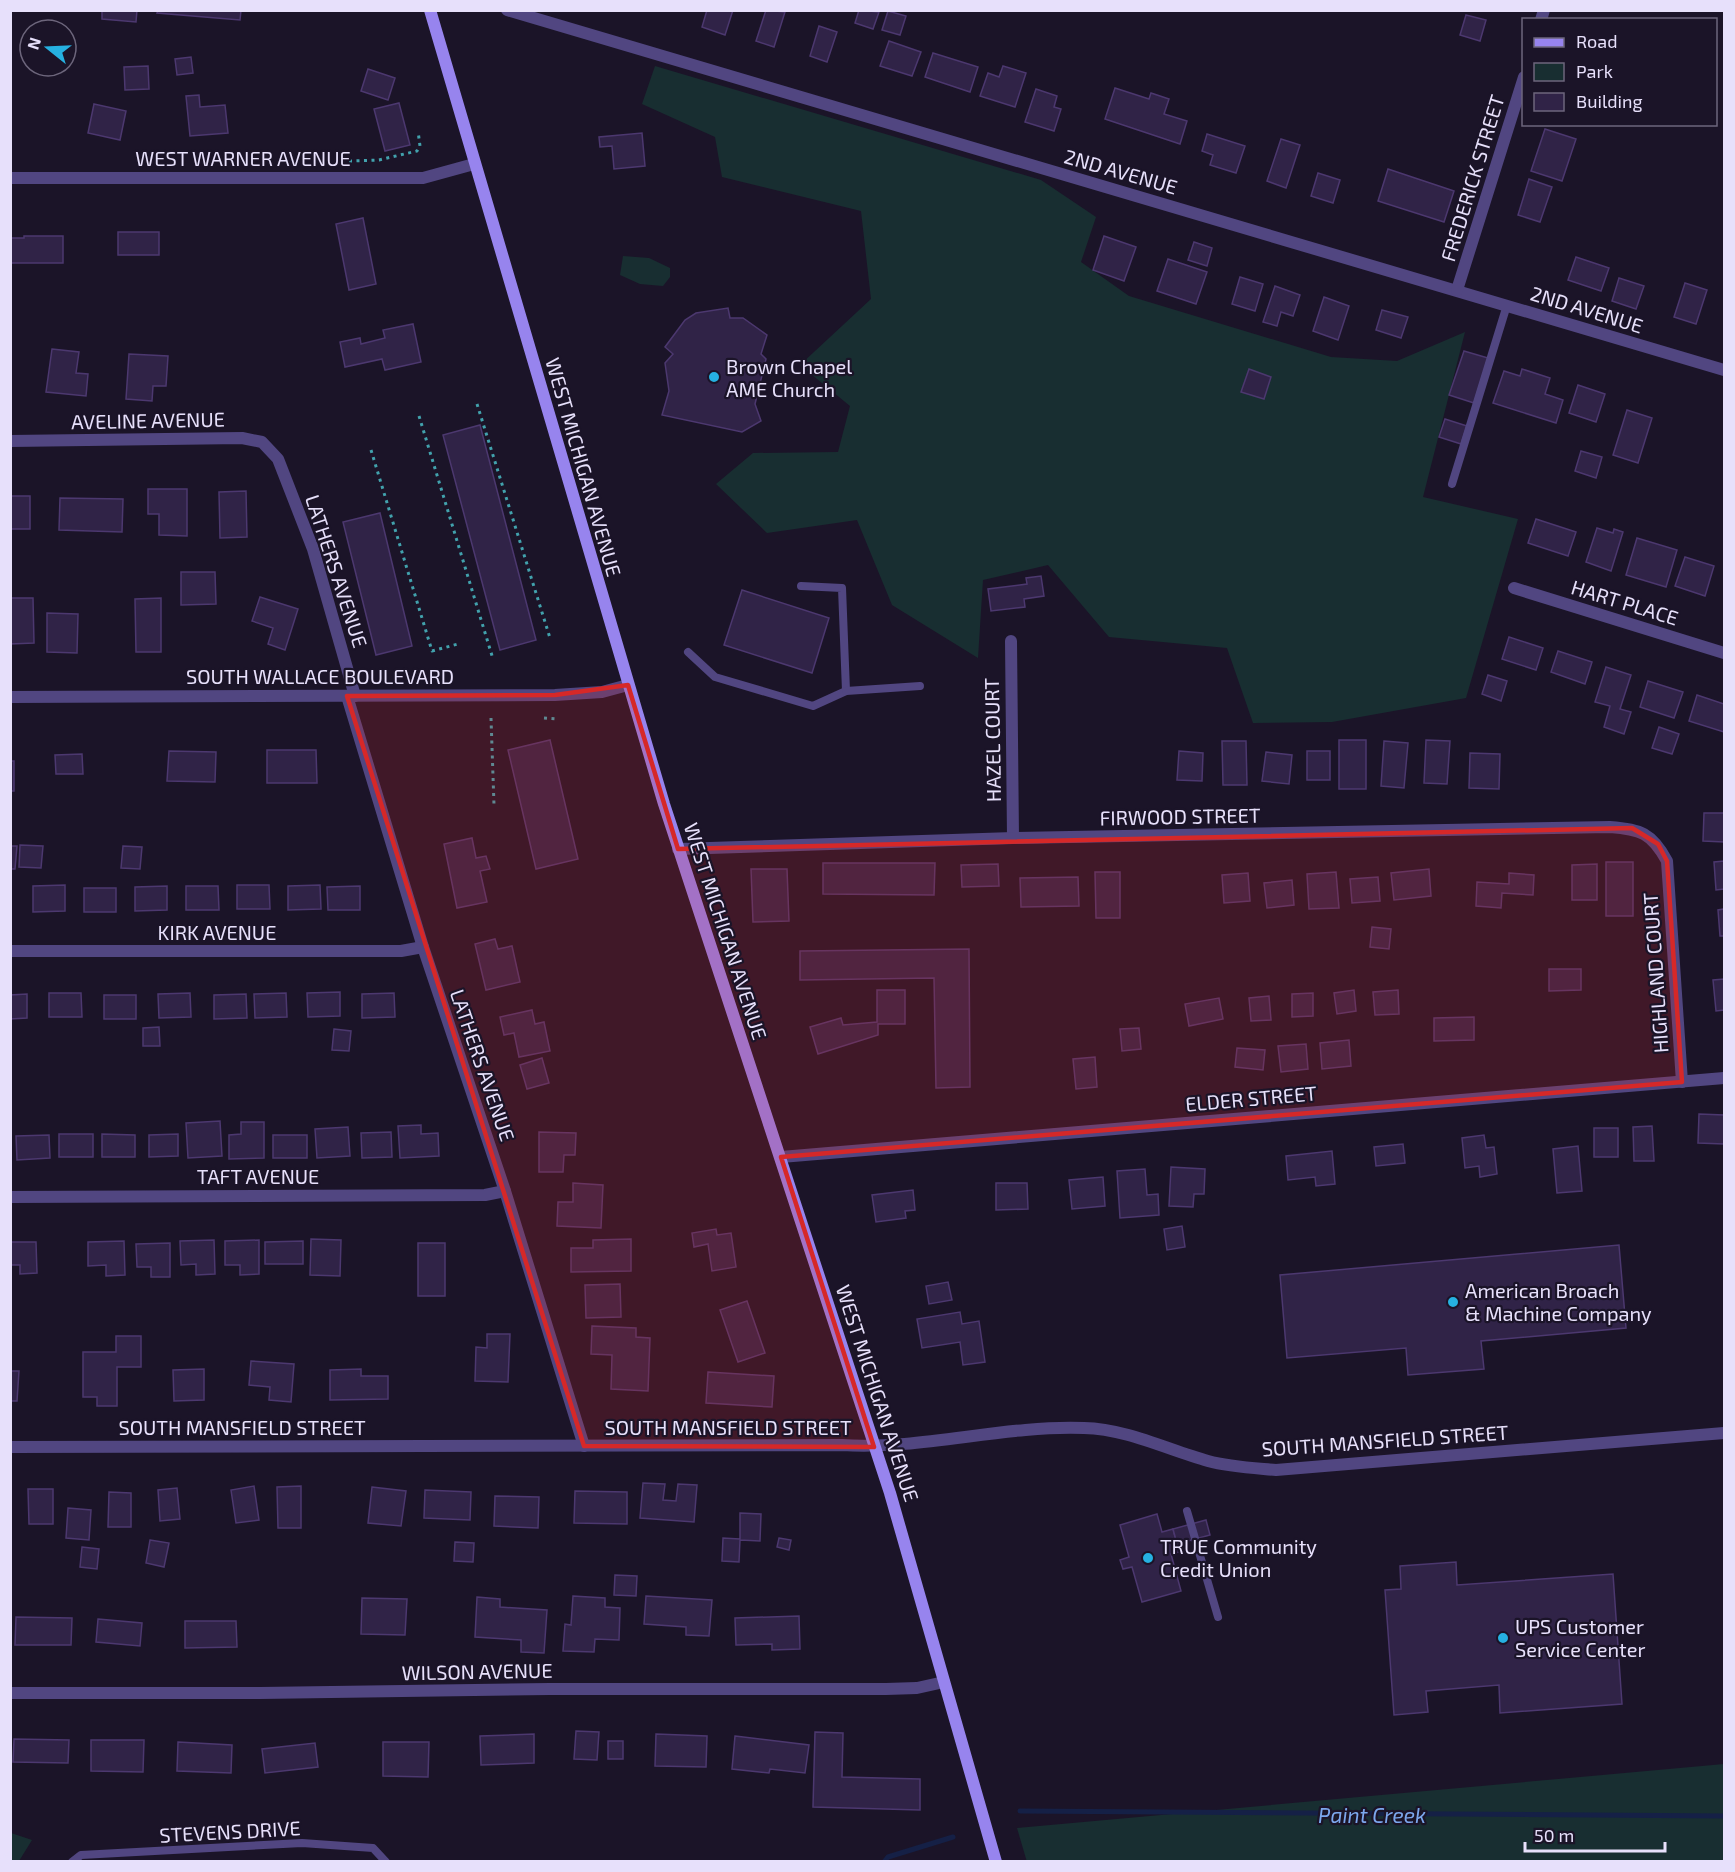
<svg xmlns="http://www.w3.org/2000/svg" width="1735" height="1872" font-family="'Exo 2',sans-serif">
<rect width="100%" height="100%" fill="#1b1428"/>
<g fill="#182e31">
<path d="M655,66L1041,180L1096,217L1081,262L1129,296L1331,357L1397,361L1465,332L1423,497L1518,519L1466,698L1332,722L1253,723L1227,648L1109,637L1048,565L983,580L978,658L892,605L857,520L767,533L716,484L753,453L838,452L850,406L800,365L871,299L861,211L722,177L715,137L642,104Z"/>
<path d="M623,256L649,258L670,268V277L663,286L640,284L620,275Z"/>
<path d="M1724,1764V1861L1027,1862L1017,1828Z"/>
<path d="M11,1833L32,1840L19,1861H11Z"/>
</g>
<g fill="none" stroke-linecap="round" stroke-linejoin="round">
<g stroke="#152046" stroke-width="5">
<path d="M1020,1811L1724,1816"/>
<path d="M884,1862L888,1857L953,1837"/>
</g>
</g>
<g fill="#302347" stroke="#4c386f" stroke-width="1.5">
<path d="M102,10H137L136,22L102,19Z"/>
<path d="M158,10H241L240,20L157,13Z"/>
<path d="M707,10H733L725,35L702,27Z"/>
<path d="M766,10L785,12L774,47L756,41Z"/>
<path d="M859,10L879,12L873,29L855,23Z"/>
<path d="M888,11L906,16L900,35L882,30Z"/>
<path d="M1466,15L1486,20L1480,41L1460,35Z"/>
<path d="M819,26L837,32L827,62L810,56Z"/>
<path d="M889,41L921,52L912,76L880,66Z"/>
<path d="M933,53L978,67L970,92L925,77Z"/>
<path d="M191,57L193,73L177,75L175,59Z"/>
<path d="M148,66L149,89L125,90L124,67Z"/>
<path d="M1003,66L1026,73L1015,107L980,96L988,73L999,77Z"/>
<path d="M368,69L395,78L388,100L361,91Z"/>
<path d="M1115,88L1149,99L1151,93L1169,99L1164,114L1187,121L1180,144L1105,119Z"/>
<path d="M1036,89L1057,96L1054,107L1061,109L1054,131L1025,122Z"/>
<path d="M199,95L200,107L225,105L228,133L190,136L186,96Z"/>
<path d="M399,103L410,145L385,151L374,109Z"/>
<path d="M94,104L126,111L120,140L88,133Z"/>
<path d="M1545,129L1576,139L1562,181L1531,171Z"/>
<path d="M642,133L645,166L614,169L612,146L600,147L599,137Z"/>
<path d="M1207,134L1245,146L1236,173L1210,165L1213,155L1202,151Z"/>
<path d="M1281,139L1300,145L1286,188L1267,181Z"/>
<path d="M1388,169L1454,191L1444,222L1378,201Z"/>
<path d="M1318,173L1340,180L1333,203L1311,196Z"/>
<path d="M1529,179L1552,187L1540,222L1518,215Z"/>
<path d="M363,218L376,284L349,290L336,224Z"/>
<rect x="118" y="232" width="41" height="23"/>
<path d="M24,236H63V263H10V238H24Z"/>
<path d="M1104,236L1136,247L1124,281L1093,270Z"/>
<path d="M1194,242L1212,248L1207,266L1188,260Z"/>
<path d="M1576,257L1609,268L1601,291L1568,280Z"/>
<path d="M1168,259L1207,272L1196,304L1157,291Z"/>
<path d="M1240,277L1263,284L1255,311L1232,304Z"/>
<path d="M1619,278L1644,286L1636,309L1612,301Z"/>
<path d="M1685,283L1707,290L1696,324L1674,317Z"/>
<path d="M1275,286L1300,295L1293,316L1281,312L1277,326L1263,322Z"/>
<path d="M1324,297L1349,306L1338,340L1313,331Z"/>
<path d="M728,308L730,318H743L767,335L761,354L766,359L755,404L761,421L742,432L662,415L669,391L665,363L673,354L665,347L685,320L696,313Z"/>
<path d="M1382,310L1408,317L1401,338L1376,330Z"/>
<path d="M413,324L421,362L385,370L382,359L345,367L340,342L360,338L361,344L385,338L383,330Z"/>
<path d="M52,349L79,352L76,373L88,374L86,396L46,392Z"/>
<path d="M1464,351L1488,358L1474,403L1449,395Z"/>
<path d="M129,354L168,356L166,386H153L152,401L126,399Z"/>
<path d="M1249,369L1271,377L1264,399L1241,392Z"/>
<path d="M1522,369L1550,378L1545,394L1563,400L1556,423L1493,403L1504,371L1520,376Z"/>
<path d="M1578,385L1605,394L1596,422L1569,413Z"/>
<path d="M1627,410L1652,418L1638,463L1613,455Z"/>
<path d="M1445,419L1467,426L1461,444L1439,437Z"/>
<path d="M480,425L536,640L500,650L443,435Z"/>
<path d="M1581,451L1602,457L1596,478L1575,471Z"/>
<path d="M148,489H187V536L159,535V514H148Z"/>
<path d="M246,491L247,537L220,538L219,492Z"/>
<rect x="10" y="496" width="20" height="33"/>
<path d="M60,498L123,499L122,532L59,530Z"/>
<path d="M380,513L412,646L376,655L343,522Z"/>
<path d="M1536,519L1576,532L1568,556L1528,543Z"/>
<path d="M1597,528L1613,533L1614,529L1623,532L1611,571L1586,562Z"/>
<path d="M1637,538L1677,550L1666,587L1626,575Z"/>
<path d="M1685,557L1714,566L1705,596L1675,586Z"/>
<path d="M181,572H215L216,604L181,605Z"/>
<path d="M1041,576L1044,596L1024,599L1025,607L991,611L988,589L1027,584L1026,578Z"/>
<path d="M742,590L829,618L812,673L724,645Z"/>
<path d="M260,597L298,609L285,650L268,644L273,628L252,621Z"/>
<path d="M10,598H33L34,643L10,644Z"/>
<path d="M161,598V652H136L135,599Z"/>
<path d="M47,613L78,614L77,653L47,652Z"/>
<path d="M1509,637L1543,648L1536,670L1502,659Z"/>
<path d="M1558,651L1592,662L1585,684L1551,672Z"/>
<path d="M1606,667L1631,675L1620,709L1631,712L1624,734L1604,727L1610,706L1595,702Z"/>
<path d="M1488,675L1507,681L1501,701L1482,694Z"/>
<path d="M1648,681L1683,692L1674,718L1640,707Z"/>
<path d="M1697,695L1724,704V732L1689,721Z"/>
<path d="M1659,727L1679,734L1672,754L1652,748Z"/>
<path d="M550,740L578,859L536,869L508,750Z"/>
<rect x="1339" y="740" width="27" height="49"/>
<path d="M1426,740L1450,741L1447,784L1424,783Z"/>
<path d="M1222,741H1246L1247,785H1223Z"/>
<path d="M1384,741L1408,743L1404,788L1381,786Z"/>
<path d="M267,750H316L317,783H267Z"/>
<path d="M169,751L216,752L215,782L167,781Z"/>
<path d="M1179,751L1203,753L1202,781L1177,780Z"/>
<rect x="1307" y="751" width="23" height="29"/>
<path d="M1266,752L1292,755L1289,784L1262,781Z"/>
<path d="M1470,753L1500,754L1499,789L1469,788Z"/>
<path d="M82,754L83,774H56L55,755Z"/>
<rect x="10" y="761" width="4" height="30"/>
<path d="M1704,813H1724V842L1703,841Z"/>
<path d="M472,838L476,858L486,856L490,869L480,871L487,902L457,908L444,844Z"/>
<path d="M20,845L43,846L41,868L19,867Z"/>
<path d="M10,846H17L15,869H10Z"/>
<path d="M123,846L142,847L140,869L121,868Z"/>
<path d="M1724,861V889L1716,890L1714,862Z"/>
<rect x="1606" y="862" width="27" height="54"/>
<path d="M823,863H935L934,895L823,894Z"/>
<path d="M998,864L999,886L962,887L961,865Z"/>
<path d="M1597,864V900H1572V865Z"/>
<path d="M751,869H787L789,921L753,922Z"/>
<path d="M1429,869L1431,896L1394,900L1391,873Z"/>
<path d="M1095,872H1120V918H1096Z"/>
<path d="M1336,872L1339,908L1309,909L1307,874Z"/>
<path d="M1248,873L1250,901L1224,903L1222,875Z"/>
<path d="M1509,873L1534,875L1533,895L1502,893L1501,908L1476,906L1477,882L1509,884Z"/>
<path d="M1078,877L1079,906L1021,907L1020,878Z"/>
<path d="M1378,877L1380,901L1352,903L1350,879Z"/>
<path d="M1292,880L1294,905L1267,908L1264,883Z"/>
<path d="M65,885V911L33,912V886Z"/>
<path d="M237,885H269L270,909H237Z"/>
<path d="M320,885L321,909L288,910V886Z"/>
<path d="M167,886V910L135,911V887Z"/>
<path d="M186,886H218L219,910H186Z"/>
<path d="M360,886V910H328L327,887Z"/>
<rect x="84" y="888" width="32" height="24"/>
<path d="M1724,909V936H1720L1718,910Z"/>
<path d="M1372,927L1391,929L1389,949L1370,947Z"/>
<path d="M495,939L498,949L512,946L520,982L486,990L475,944Z"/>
<path d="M969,949L970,1087L936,1088L934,978L800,980V951Z"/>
<path d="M1549,969H1581V990L1549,991Z"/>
<path d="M1724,979V1010L1716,1011L1713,980Z"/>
<path d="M877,990H905V1024H878V1035L818,1054L810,1027L841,1018L843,1025L877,1022Z"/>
<path d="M1354,990L1356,1011L1337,1014L1334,993Z"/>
<path d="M1398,990L1399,1014L1375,1015L1373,992Z"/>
<path d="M340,992V1016L308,1017L307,993Z"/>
<path d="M49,993H81L82,1017H49Z"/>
<path d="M190,993L191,1017L159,1018L158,994Z"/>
<path d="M286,993L287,1017L255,1018L254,994Z"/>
<path d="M394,993L395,1017L362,1018V994Z"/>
<path d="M1313,993V1016L1292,1017V994Z"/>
<path d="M27,994V1018L10,1019V995Z"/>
<path d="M246,994L247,1018L214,1019V995Z"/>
<rect x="104" y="995" width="32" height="24"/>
<path d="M1269,996L1271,1020L1251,1021L1249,998Z"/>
<path d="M1219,998L1223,1019L1189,1026L1185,1004Z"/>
<path d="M532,1010L535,1024L544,1022L550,1051L519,1057L514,1033L504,1035L500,1017Z"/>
<path d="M1474,1017V1040L1434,1041V1018Z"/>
<path d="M159,1027L160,1046H143V1028Z"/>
<path d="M1139,1028L1141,1049L1122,1051L1120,1029Z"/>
<path d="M334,1029L351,1031L349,1051L332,1050Z"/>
<path d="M1349,1040L1351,1066L1322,1069L1320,1043Z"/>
<path d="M1306,1044L1308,1069L1281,1072L1278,1046Z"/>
<path d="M1237,1048L1265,1050L1263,1070L1235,1067Z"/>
<path d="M1095,1057L1097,1087L1076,1089L1073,1059Z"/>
<path d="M542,1058L549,1083L527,1089L520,1065Z"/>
<path d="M1699,1114L1724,1115V1144L1698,1143Z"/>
<path d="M220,1121L222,1156L188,1158L186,1123Z"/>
<path d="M241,1122H264V1158L229,1159V1135L241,1134Z"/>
<path d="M421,1125V1134L438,1133L439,1156L400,1158L398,1126Z"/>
<path d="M1652,1126L1654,1161H1634L1633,1127Z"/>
<path d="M348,1127L350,1156L317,1158L315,1129Z"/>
<rect x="1594" y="1128" width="24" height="29"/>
<path d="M391,1132L392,1157L362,1158L361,1133Z"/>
<path d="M539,1132L576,1133L575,1155H564L563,1172H539Z"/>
<rect x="59" y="1134" width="34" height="23"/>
<path d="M102,1134L135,1135V1157H102Z"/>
<path d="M178,1134V1156L149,1157V1135Z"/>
<path d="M49,1135L50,1158L17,1160L16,1136Z"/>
<rect x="273" y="1135" width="34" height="23"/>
<path d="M1484,1135L1486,1148L1494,1147L1497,1174L1480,1177L1479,1166L1465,1168L1462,1138Z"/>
<path d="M1403,1144L1405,1163L1376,1166L1374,1147Z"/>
<path d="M1578,1146L1582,1191L1557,1193L1553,1149Z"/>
<path d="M1332,1151L1335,1184L1316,1186L1315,1177L1288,1180L1286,1156Z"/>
<path d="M1171,1167L1205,1169L1204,1194H1194L1193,1207L1169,1206Z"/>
<path d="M1145,1169L1147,1195L1158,1194L1159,1215L1120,1218L1117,1171Z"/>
<path d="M1103,1177L1105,1206L1072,1209L1069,1180Z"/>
<path d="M573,1183L603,1185L601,1228L557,1226L558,1202H573Z"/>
<path d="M996,1183H1027L1028,1209L996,1210Z"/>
<path d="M913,1190L915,1210L905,1211L906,1218L876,1222L872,1195Z"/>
<path d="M1182,1226L1185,1247L1167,1250L1164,1229Z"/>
<path d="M716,1229L717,1235L731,1233L736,1267L712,1271L708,1244L694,1247L692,1233Z"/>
<path d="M311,1239L341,1240L340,1276L310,1275Z"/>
<path d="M631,1239V1271L571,1272V1248H593V1240Z"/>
<path d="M214,1240L215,1274L196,1275V1264L181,1265L180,1241Z"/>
<path d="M259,1240V1274L240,1275V1265H225V1241Z"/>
<path d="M124,1241L125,1275L106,1276V1265L88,1266V1242Z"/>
<path d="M303,1241V1264H265V1242Z"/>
<path d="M10,1242H36L37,1273L20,1274V1265H10Z"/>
<path d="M170,1243V1277H151V1267H137L136,1244Z"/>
<rect x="418" y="1243" width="27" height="53"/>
<path d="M1619,1245L1626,1328L1481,1341L1484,1369L1408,1375L1406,1348L1287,1358L1280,1275Z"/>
<path d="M948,1282L952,1300L929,1304L926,1286Z"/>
<path d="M620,1284L621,1317L586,1318L585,1285Z"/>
<path d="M747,1301L765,1353L738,1362L720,1310Z"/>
<path d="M960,1312L962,1324L979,1321L985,1362L963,1365L960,1342L922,1348L917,1319Z"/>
<path d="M592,1326L636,1328V1337L650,1338L648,1391L611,1389L612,1355L591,1354Z"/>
<path d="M487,1334H510L508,1382L475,1381L476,1347L487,1348Z"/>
<path d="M116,1336H141V1367H117V1406H97V1397H83V1352H116Z"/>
<path d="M251,1361L294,1364L291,1402L269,1400L270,1387L249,1385Z"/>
<path d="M204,1369V1400L174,1401L173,1370Z"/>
<path d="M361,1369V1376H388V1399L330,1400V1370Z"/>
<path d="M10,1371H19L17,1401H10Z"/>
<path d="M708,1372L774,1376L772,1407L706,1403Z"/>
<path d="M643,1483L665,1484L663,1500L676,1501L678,1484L697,1485L694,1522L640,1518Z"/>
<path d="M254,1486L259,1520L236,1523L231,1490Z"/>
<path d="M301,1486V1528H278L277,1487Z"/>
<path d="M372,1487L406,1491L401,1526L368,1523Z"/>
<path d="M177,1488L180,1519L160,1521L158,1490Z"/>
<path d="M28,1489H53V1524H29Z"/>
<path d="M425,1490L471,1492L470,1520L424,1518Z"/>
<path d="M575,1491L627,1492V1524L574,1523Z"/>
<path d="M109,1492L131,1493V1527H108Z"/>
<path d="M495,1496L539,1497L538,1528L494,1526Z"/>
<path d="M68,1508L91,1510L89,1540L66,1538Z"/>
<path d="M740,1513L761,1514L760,1541L740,1540L739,1562L722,1561L723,1538L740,1539Z"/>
<path d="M1157,1514L1162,1532L1173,1529L1179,1552L1171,1554L1181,1591L1142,1602L1132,1567L1123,1569L1120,1560L1129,1557L1120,1525Z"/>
<path d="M1206,1520L1210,1535L1177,1544L1173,1529Z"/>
<path d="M779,1538L791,1540L789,1550L777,1547Z"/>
<path d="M150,1540L169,1543L164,1567L146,1563Z"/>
<path d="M455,1542L474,1543L473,1562L454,1561Z"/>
<path d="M82,1547L99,1549L97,1569L80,1567Z"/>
<path d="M1456,1562L1457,1585L1613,1574L1622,1704L1500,1713L1499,1685L1426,1691L1428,1712L1394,1715L1385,1590L1401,1589L1400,1566Z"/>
<path d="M615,1575L637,1576L636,1596L614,1595Z"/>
<path d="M573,1596L605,1598V1607L620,1608L619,1640L595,1639L594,1652L563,1651L565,1624L571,1625Z"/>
<path d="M646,1596L712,1600L709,1636L686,1635V1627L644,1624Z"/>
<path d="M477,1597L500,1599V1607L547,1610L544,1653L521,1652V1640L475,1637Z"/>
<path d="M362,1598L407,1599L405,1635L361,1634Z"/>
<path d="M799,1616L800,1649L772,1650V1644L736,1645L735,1618Z"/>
<path d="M16,1617L72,1618L71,1645H15Z"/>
<path d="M98,1619L142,1623L140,1646L96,1642Z"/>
<path d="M185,1621H236L237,1647L185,1648Z"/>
<path d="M576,1731L599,1732L597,1760L574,1759Z"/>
<path d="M815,1732L843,1733L842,1777L920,1779V1810L813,1807Z"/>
<path d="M534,1734V1763L481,1765L480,1736Z"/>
<path d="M656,1734L707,1736L706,1767L655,1766Z"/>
<path d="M735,1736L809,1745L805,1773L770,1769L769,1773L732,1769Z"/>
<path d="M14,1739L69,1740L68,1763L13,1762Z"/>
<path d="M91,1740H144L143,1772L91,1771Z"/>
<rect x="608" y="1741" width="15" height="18"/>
<path d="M178,1742L232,1745L231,1773L177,1771Z"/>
<path d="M383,1742H429L428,1777L383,1776Z"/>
<path d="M315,1743L318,1767L265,1773L262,1749Z"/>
</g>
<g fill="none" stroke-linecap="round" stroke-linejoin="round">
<g stroke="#42a2ad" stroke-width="3" stroke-dasharray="3 4.5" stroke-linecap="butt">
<path d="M349,161L379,160L417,151L420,146L418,131"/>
<path d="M477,404L550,638"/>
<path d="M419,416L493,659"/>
<path d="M371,450L432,651L458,644"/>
<path d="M491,718L494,805"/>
<path d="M544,718L558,719"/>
<path d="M882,1397L888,1396"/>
</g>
<g stroke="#514681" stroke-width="8">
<path d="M1452,484L1507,305"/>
<path d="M688,652L715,677L813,706L846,691L842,588L801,586"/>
<path d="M846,691L920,686"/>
<path d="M1187,1511L1218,1617"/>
<path d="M72,1862L81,1855L302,1843L373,1848L386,1862"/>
</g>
<g stroke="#514681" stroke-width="12">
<path d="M507,10L1724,370"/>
<path d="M1541,20L1544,10"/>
<path d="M10,178H423L474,164"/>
<path d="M1457,290L1524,77"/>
<path d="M10,441L242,438L262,442L278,459L313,549L355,696"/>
<path d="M1514,588L1724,653"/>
<path d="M1011,641L1013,838"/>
<path d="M347,696L423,947L505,1191L584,1446"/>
<path d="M10,697L555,695L602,692L628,685"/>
<path d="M678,849L1013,838L1610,827C1640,829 1652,833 1667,861L1682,1082"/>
<path d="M10,951H401L423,947"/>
<path d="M781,1157L1724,1078"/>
<path d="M10,1197L485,1195L505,1191"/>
<path d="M10,1447L842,1445C923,1450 1003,1425 1084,1428C1127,1429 1168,1450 1208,1461C1230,1467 1254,1468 1276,1470L1724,1433"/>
<path d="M10,1693H260L550,1689H886L917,1688L944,1682"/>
</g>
<path stroke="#9784ee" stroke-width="12" d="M430,10L664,804L890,1493L996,1862"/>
</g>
<path fill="#d62828" fill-opacity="0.2" stroke="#d62828" stroke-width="4.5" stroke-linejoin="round" d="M628,685L678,849L1632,828L1658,844L1667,861L1682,1082L781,1157L874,1447L584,1446L347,696L555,695Z"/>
<g fill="#26b1e1" stroke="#1b1428" stroke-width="2">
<circle cx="714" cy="377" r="6"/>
<circle cx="1453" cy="1302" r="6"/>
<circle cx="1148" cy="1558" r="6"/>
<circle cx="1503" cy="1638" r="6"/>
</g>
<g text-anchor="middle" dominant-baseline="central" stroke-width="4.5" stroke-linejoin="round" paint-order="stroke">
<g font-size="20" fill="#e7e0fb" stroke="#1b1428">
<text x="243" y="158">WEST WARNER AVENUE</text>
<text transform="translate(1121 171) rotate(16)">2ND AVENUE</text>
<text transform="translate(1472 178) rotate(-73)">FREDERICK STREET</text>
<text transform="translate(1587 309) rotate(17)">2ND AVENUE</text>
<text transform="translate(148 420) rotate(-1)">AVELINE AVENUE</text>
<text transform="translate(584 467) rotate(74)">WEST MICHIGAN AVENUE</text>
<text transform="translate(337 571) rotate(72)">LATHERS AVENUE</text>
<text transform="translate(1625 602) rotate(17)">HART PLACE</text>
<text x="320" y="676">SOUTH WALLACE BOULEVARD</text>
<text transform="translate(992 740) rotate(-91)">HAZEL COURT</text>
<text transform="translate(1180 816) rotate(-1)">FIRWOOD STREET</text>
<text transform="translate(726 931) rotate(72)">WEST MICHIGAN AVENUE</text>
<text x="217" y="932">KIRK AVENUE</text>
<text transform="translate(1655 973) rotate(-94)">HIGHLAND COURT</text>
<text transform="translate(483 1065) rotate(71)">LATHERS AVENUE</text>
<text transform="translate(1251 1098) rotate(-5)">ELDER STREET</text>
<text x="258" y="1176">TAFT AVENUE</text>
<text transform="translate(878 1393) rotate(72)">WEST MICHIGAN AVENUE</text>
<text x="242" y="1427">SOUTH MANSFIELD STREET</text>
<text x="728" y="1427">SOUTH MANSFIELD STREET</text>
<text transform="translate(1385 1440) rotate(-4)">SOUTH MANSFIELD STREET</text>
<text transform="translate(477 1671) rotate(-1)">WILSON AVENUE</text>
<text transform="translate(230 1831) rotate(-3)">STEVENS DRIVE</text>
</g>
<g font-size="20" fill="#e7e0fb" stroke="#1b1428" text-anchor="start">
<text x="726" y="366">Brown Chapel<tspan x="726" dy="23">AME Church</tspan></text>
<text x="1465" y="1290">American Broach<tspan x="1465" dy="23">&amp; Machine Company</tspan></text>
<text x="1160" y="1546">TRUE Community<tspan x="1160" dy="23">Credit Union</tspan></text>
<text x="1515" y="1626">UPS Customer<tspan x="1515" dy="23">Service Center</tspan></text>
</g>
<g font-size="21" font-style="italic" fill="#7ca7ed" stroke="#1b1428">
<text x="1372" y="1814">Paint Creek</text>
</g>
</g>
<rect width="1735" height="1872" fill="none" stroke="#e7e0fb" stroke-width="24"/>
<rect x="1522" y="18" width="195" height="108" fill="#1b1428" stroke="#6d667c" stroke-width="1.5"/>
<rect x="1534" y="38" width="30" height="9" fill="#9784ee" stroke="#6d667c" stroke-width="1.5"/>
<text x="1576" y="48" font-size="18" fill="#e7e0fb">Road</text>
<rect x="1534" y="63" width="30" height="18" fill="#182e31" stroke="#6d667c" stroke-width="1.5"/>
<text x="1576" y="78" font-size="18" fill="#e7e0fb">Park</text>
<rect x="1534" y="93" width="30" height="18" fill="#302347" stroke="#6d667c" stroke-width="1.5"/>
<text x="1576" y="108" font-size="18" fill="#e7e0fb">Building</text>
<g transform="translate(48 48) rotate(288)"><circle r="28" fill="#1b1428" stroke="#6d667c" stroke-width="1.5"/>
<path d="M0-4.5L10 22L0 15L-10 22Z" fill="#26b1e1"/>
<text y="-9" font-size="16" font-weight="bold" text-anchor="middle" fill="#e7e0fb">N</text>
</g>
<path d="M1525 1842v9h140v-9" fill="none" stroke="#e7e0fb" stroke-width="3"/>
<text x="1534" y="1842" font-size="18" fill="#e7e0fb" stroke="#1b1428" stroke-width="4.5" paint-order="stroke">50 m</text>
</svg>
